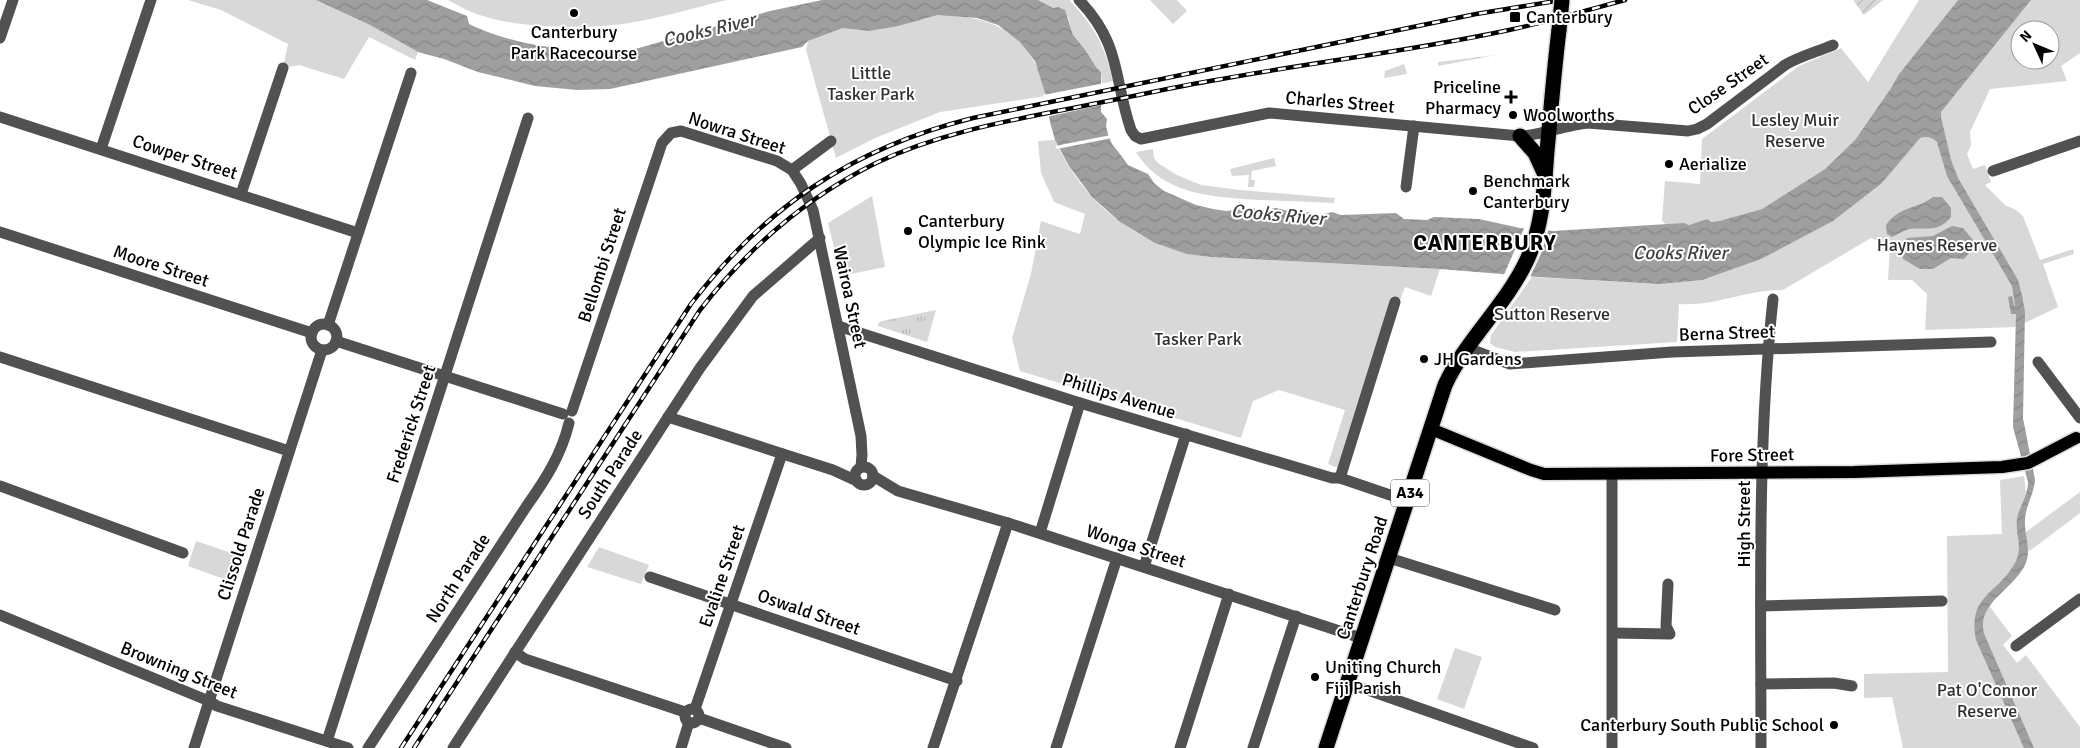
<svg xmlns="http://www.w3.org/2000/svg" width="2080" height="748" font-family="Signika,sans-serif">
<defs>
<pattern id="grass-tufts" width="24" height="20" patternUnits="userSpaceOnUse" patternTransform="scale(1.25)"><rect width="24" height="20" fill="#d8d8d8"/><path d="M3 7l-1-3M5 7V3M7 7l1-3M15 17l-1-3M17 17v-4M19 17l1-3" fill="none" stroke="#b8b8b8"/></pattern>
<pattern id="garden-furrows" width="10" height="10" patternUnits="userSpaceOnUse" patternTransform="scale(1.25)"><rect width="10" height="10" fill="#d8d8d8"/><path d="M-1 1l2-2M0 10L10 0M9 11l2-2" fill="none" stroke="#b8b8b8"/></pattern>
<pattern id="water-waves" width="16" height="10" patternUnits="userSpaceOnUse" patternTransform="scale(1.25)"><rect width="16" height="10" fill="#9f9f9f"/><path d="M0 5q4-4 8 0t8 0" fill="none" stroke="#878787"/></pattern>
</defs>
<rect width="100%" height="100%" fill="#fff"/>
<g fill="url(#grass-tufts)">
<path d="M1496,55L1438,66V62Z"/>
<path d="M936,310L927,342L878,326V323L882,321Z"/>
</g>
<g fill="#d8d8d8" fill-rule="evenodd">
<path d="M188,0H316L370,25L418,52L415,60L369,37L344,79L299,65L283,68L288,44L221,10Z"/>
<path d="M448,0H727C693,8 658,19 623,24C585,29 519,28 483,16C471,13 459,6 448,0Z"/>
<path d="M1038,0H1070L1072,3C1097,31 1104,45 1113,81L1102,84L1101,72L1096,67L1086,51L1079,44L1073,35L1068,17L1058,7L1053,8Z"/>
<path d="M1150,0H1177L1187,11L1173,24Z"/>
<path d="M1919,0H1958L1899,74L1891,88L1855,140L1825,169L1762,209L1719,221L1712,222L1707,219L1689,225L1684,223L1667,225L1662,221L1665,181L1700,184L1702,139L1799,66L1841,48L1868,82Z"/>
<path d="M2031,0H2080V53L2061,66L2067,81L1990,89L1970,132L1971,145L1967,154L1973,169L1985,165L1991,182L1985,185L2005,205L2016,210L2023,216L2040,260L2073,249L2074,254L2043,264L2058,307L2016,327L1925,330L1927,294L1912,280H1888L1890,246L1871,238L1783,290C1748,289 1714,307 1679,304L1677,342L1515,352L1495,347L1490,343L1491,335L1532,277L1659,284L1882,183ZM2020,30H2050V60H2020Z"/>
<path d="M938,15C979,15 1018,26 1037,67C1042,76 1044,86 1046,96L940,112L875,138L836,158L806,50L808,41L843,28L925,19Z"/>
<path d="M1404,64L1407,74L1384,78L1385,71Z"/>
<path d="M1055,140C1084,206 1141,248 1211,257L1440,269L1431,296L1405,287L1338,468L1328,464L1345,410L1279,390L1253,401L1241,438L1020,371L1012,338L1031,274L1041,221L1080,234L1085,214L1054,202L1041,173L1038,141Z"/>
<path d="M1153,149L1154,158L1158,163L1177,175L1201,185L1240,190L1335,198L1334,203C1310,202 1285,201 1261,200C1215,197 1163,196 1136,152Z"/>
<path d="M1274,158L1276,166L1252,171L1251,180H1255L1254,187H1248L1249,175L1232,176L1230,169Z"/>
<path d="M872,196L885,267L841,276L828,223Z"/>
<path d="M2024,476L2026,493L2019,511V537L2080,492V513L2031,550L2020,554L2014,567L1984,599L2012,636L2003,645L2017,663L2026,655L2080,727V748H1903L1892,697L1864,698V674L1948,672L1947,536L2002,534L2000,480Z"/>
<path d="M196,541L243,557L235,583L188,566Z"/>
<path d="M599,547L649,565L641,584L587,567Z"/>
<path d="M1455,648L1482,657L1464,709L1437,699Z"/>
</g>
<path fill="url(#garden-furrows)" d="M1853,0H1883L1864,15Z"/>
<g fill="url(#water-waves)">
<path d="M316,0H427L467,16L469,24C517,47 575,53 628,51L770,11L822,0H1038L1053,8L1058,7L1065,10L1073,35L1086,51L1096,67L1101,72V112L1107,119L1106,126L1108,134L1112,144L1123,158L1128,165L1148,174L1154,183L1164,191L1196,205L1213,209L1226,211L1253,208L1260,211L1276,208L1292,212L1297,217L1308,212L1320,215L1332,212L1341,215L1396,213L1404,219L1427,220L1434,217L1479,219L1520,228L1553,231L1684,223L1689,225L1707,219L1712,222L1719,221L1762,209L1825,169L1855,140L1891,88L1899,74L1958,0H2031L1941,112V117L1951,160L1958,178L2018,280L2022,295L2025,312L2023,418L2035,480C2034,494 2025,507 2025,521C2024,537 2033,551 2024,567C2011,591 1974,605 1985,636L2034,748H2024L1976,640C1967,594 1999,594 2016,561C2023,546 2015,534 2017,519C2019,506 2028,496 2028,482L2013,427L2016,314H2011L2008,297L2012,296L2014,305H2015L2012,286L1947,176L1937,142C1932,137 1926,136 1920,138L1882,183L1833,221L1761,259L1702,280L1659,284L1538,277L1440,269L1211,257L1187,254L1155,243L1120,222L1092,197L1069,166L1055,140L1050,122L1046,96L1035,61L1020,42L998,25L977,18L938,15L898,26L869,31L843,28L808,41L802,47L610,89L577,90L535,86L478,72L444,59L418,52L370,25Z"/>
<path d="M1933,197H1942L1951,208V217C1938,233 1928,227 1910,229C1904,230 1897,235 1892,237L1887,234L1886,225C1901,205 1916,210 1933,197Z"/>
<path d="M1952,226L1963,228L1973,240L1974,247L1964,259L1951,258L1933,269H1920L1903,259L1902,247L1907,238L1933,236Z"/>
</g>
<g fill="#fff">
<path d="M1105,83V104L1046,117L1043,95Z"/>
<path d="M1111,135L1112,138L1057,149L1055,146Z"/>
<path d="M1525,226L1549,228L1541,254L1529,279L1503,277Z"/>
</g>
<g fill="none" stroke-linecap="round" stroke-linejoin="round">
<g stroke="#dbdbdb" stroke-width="15">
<path id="major" d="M1431,429L1531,470L1544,474L1854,472L2002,467L2028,463L2076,438"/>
</g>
<g stroke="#dbdbdb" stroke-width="18">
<g id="highway">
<path d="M1520,136L1535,153L1545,175"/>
<path d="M1326,748L1445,385C1466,340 1505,306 1526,262C1543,227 1544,189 1547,151C1551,110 1554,70 1559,30"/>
</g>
</g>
<g stroke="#515151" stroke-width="11">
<path d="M1079,0C1122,45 1113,77 1131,130L1135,136L1141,139L1269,113L1520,136C1544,135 1565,125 1588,123L1688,131L1697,129L1707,124L1785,65C1800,56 1817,52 1833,45"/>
<path d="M0,38L13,0"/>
<path d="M0,117L358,233"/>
<path d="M101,149L151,0"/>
<path d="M792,170L831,141"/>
<path d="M1993,171L2080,141"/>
<path d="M1406,187L1414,126"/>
<path d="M241,194L283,68"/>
<path d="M0,232L312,333"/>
<circle cx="324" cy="337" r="13"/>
<path d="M328,325L411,73"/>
<path d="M838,326L1080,403L1332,478H1340L1390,495"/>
<path d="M336,341L563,414"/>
<path d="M1467,348L1510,364L1672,352L1991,342"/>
<path d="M0,357L289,451"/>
<path d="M2038,362L2080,418"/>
<path d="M572,411L662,143L671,133L681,131L777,161L792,170L801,184L813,210L861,436L862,455L861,467"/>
<path d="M668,417L833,470L857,481"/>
<circle cx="864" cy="476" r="9"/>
<path d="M873,476L898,491L1008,523L1361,638"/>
<path d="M1340,478L1395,302"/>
<path d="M0,486L183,553"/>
<path d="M1040,533L1080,403"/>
<path d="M1389,558L1555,610"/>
<path d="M1144,567L1186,434"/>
<path d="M650,577L957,681"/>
<path d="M1761,606L1942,601"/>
<path d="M0,615L209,701L217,706L348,748"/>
<path d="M1613,633L1670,634L1666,626L1668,584"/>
<path d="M2016,646L2080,599"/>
<path d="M515,652L525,659L685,712"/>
<path d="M1348,683L1533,748"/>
<path d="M1761,684L1834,683L1852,686"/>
<circle cx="692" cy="716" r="7"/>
<path d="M695,709L782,454"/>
<path d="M699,718L786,748"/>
<path d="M327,741L528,118"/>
<path d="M194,748L322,350"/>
<path d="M368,748L526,507C545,480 561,456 569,423"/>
<path d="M453,748L700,368L753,296L820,238"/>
<path d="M681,748L689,722"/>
<path d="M933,748L1008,523"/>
<path d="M1056,748L1117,558"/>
<path d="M1180,748L1229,594"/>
<path d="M1253,748L1296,616"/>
<path d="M1612,748V474"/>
<path d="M1761,748C1761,598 1757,448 1773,299"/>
</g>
<use href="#major" stroke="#000" stroke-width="12"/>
<use href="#highway" stroke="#000" stroke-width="15"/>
<g stroke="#000" stroke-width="4.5">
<g id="rail">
<path d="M401,748L691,304C766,206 853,148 973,118L1476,14L1562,0"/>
<path d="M414,748L700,310C748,248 805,198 876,163C947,129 1026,118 1103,102C1141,95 1178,86 1216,80C1314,62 1412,51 1509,30C1548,22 1587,10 1625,0"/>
</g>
</g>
<use href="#rail" stroke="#fff" stroke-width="2.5" stroke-dasharray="8" stroke-linecap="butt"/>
<g stroke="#dbdbdb" stroke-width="18" stroke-linecap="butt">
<path id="highway-bridge" d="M1559,30L1562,0"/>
</g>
<use href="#highway-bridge" stroke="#000" stroke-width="15"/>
</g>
<g fill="#000" stroke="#fff" stroke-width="2">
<circle cx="574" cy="13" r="5"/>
<rect x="1509" y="11" width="12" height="12" rx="2.5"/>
<path d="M1508.5 89.5h5v5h5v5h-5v5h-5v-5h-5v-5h5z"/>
<circle cx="1513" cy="115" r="5"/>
<circle cx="1669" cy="164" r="5"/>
<circle cx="1473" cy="191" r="5"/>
<circle cx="908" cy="231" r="5"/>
<circle cx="1424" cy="359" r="5"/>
<circle cx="1315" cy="677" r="5"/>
<circle cx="1834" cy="725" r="5"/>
</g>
<g text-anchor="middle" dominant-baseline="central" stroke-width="4" stroke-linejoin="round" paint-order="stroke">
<rect fill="#fff" stroke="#4c4c4c" stroke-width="1" x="1391" y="479.5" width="38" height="27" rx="4"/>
<g font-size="16" font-weight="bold" fill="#000">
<text x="1410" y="493">A34</text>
</g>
<g font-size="18" fill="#000" stroke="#fff" text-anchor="start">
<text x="1526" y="17">Canterbury</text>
<text x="574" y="32" text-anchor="middle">Canterbury<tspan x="574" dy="21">Park Racecourse</tspan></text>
<text x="1501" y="87" text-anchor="end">Priceline<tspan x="1501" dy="21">Pharmacy</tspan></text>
<text x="1523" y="115">Woolworths</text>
<text x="1679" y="164">Aerialize</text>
<text x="1483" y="181">Benchmark<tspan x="1483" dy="21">Canterbury</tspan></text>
<text x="918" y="221">Canterbury<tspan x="918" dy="21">Olympic Ice Rink</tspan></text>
<text x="1434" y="359">JH Gardens</text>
<text x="1325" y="667">Uniting Church<tspan x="1325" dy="21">Fiji Parish</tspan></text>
<text x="1824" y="725" text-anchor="end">Canterbury South Public School</text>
</g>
<g font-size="18" fill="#2f2f2f" stroke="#fff">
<text x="871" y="73">Little<tspan x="871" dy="21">Tasker Park</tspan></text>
<text x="1795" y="120">Lesley Muir<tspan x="1795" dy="21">Reserve</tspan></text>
<text x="1937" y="245">Haynes Reserve</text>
<text x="1552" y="314">Sutton Reserve</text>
<text x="1198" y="339">Tasker Park</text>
<text x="1987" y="690">Pat O'Connor<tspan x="1987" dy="21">Reserve</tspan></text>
</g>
<g font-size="18" fill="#000" stroke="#fff">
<text transform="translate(1728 84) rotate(-35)">Close Street</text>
<text transform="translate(1340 102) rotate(5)">Charles Street</text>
<text transform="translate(737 133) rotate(18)">Nowra Street</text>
<text transform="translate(185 157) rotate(18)">Cowper Street</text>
<text transform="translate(602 265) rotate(-72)">Bellombi Street</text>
<text transform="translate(161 266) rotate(18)">Moore Street</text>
<text transform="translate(850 297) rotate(78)">Wairoa Street</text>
<text transform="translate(1727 333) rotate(-2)">Berna Street</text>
<text transform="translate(1119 396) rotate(17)">Phillips Avenue</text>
<text transform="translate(411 424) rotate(-72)">Frederick Street</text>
<text transform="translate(1752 455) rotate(-1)">Fore Street</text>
<text transform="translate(610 474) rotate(-57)">South Parade</text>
<text transform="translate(1744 524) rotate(-90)">High Street</text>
<text transform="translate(241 544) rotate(-72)">Clissold Parade</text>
<text transform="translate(1136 546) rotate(18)">Wonga Street</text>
<text transform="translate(722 576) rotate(-71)">Evaline Street</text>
<text transform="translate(458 578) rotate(-57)">North Parade</text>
<text transform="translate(1362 578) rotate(-72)">Canterbury Road</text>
<text transform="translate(809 612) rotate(19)">Oswald Street</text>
<text transform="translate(179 670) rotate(22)">Browning Street</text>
</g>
<g font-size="19" font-style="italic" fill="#404040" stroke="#fff">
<text transform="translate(709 30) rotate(-13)">Cooks River</text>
<text transform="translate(1278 215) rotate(5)">Cooks River</text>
<text x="1680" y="253">Cooks River</text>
</g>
<g font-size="22" font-weight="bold" letter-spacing="1" fill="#000" stroke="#fff">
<text x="1485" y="242">CANTERBURY</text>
</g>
</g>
<g transform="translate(2035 45) rotate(314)"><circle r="24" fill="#ffffff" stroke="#999999"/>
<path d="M0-4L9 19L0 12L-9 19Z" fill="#000000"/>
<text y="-8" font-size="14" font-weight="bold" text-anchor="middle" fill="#000000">N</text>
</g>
</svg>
